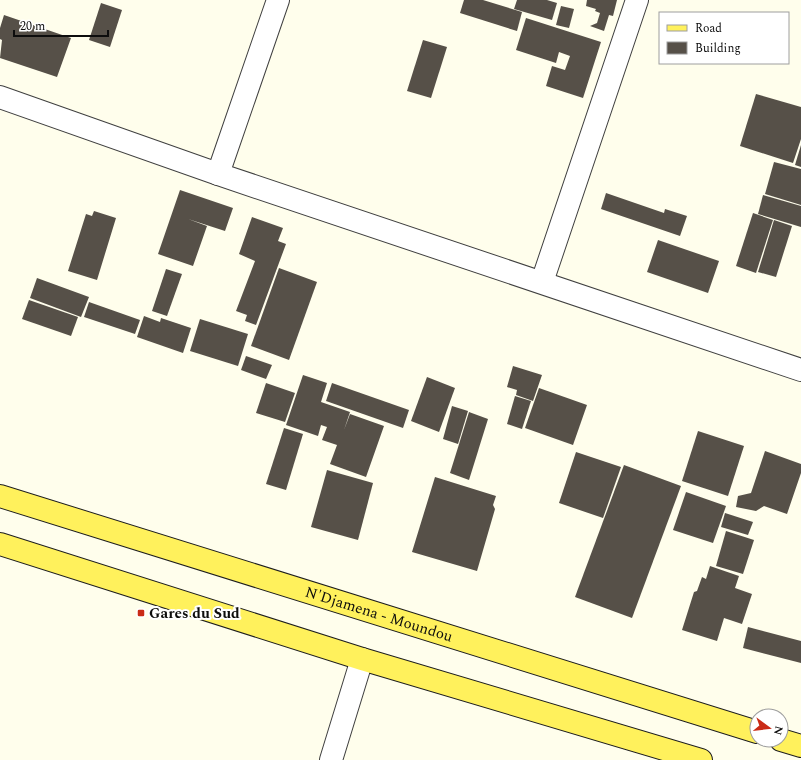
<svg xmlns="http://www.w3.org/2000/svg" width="801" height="760" font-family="Spectral,serif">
<rect width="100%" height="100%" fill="#fffeec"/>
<g fill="#565048">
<path d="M464,0H483L522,12L517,31L460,13Z"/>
<path d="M517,0H547L557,3L552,20L514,9Z"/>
<path d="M587,0H617L613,16L609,15L604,31L590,26L597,23L600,13L595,11L596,9L586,6Z"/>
<path d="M101,3L122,10L110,47L89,40Z"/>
<path d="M561,6L574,9L569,28L556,25Z"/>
<path d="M4,15L71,38L57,77L0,58L2,40L0,39V28Z"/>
<path d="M526,18L601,42L583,98L546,86L552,66L565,70L570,56L559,52L556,63L516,50Z"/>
<path d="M423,40L447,47L431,98L407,91Z"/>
<path d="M756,94L801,107V139L793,163L740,146Z"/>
<path d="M801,145V167L795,165Z"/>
<path d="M774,162L801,169V205L765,194Z"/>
<path d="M180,190L233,208L225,231L188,219L207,226L193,266L158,254Z"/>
<path d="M606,193L664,213L665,209L687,216L680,236L601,209Z"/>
<path d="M763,195L801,206V227L758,214Z"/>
<path d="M94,211L116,218L97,280L68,271L86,214L92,216Z"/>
<path d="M753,213L773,220L756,273L736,266Z"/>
<path d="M252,217L283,228L278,241L286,244L256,325L245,321L247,315L236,311L255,261L239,254Z"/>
<path d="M774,220L792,226L776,277L758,272Z"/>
<path d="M658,240L719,261L708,293L647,272Z"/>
<path d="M279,268L317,282L289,360L251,346Z"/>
<path d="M166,269L182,274L167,316L152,311Z"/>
<path d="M37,278L89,297L81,317L30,298Z"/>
<path d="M29,300L78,317L71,336L22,319Z"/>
<path d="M89,302L140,320L135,334L84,317Z"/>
<path d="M144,316L160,322L161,318L191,328L183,353L137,337Z"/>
<path d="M200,319L248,334L238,366L190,351Z"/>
<path d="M246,356L272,365L266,379L241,370Z"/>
<path d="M513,366L542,375L533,401L516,395L517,390L507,387Z"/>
<path d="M303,375L327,383L321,402L350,412L344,430L350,414L384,426L366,477L330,464L337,445L322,440L327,427L321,425L318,436L286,425Z"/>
<path d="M427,377L455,388L439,432L411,421Z"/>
<path d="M266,383L295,393L285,422L256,413Z"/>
<path d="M332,383L409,410L403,428L326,401Z"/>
<path d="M539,388L587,405L573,445L525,428Z"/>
<path d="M515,396L531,401L522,429L507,424Z"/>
<path d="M452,406L468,411L458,444L443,439Z"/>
<path d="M469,412L488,419L469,480L450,473Z"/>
<path d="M284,428L303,434L286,490L266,484Z"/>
<path d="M698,431L744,446L728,496L682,481Z"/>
<path d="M765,451L801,464V473L787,514L764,506L756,511L736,507L738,496L751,493Z"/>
<path d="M576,452L621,467L603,518L559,503Z"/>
<path d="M624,465L681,486L632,618L575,597Z"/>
<path d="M327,470L373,483L358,540L311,527Z"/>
<path d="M435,477L496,496L493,505L495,509L477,571L412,552Z"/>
<path d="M686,492L726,506L713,543L673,530Z"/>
<path d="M725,513L753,522L748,535L721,527Z"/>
<path d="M726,531L754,540L743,574L716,566Z"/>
<path d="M710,566L739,576L735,588L752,594L742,624L724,618L717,641L682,630L694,592L697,591L702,577L706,579Z"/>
<path d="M748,627L801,641V663L743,648Z"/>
</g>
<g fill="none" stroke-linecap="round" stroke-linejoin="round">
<g stroke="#404040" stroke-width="24">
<g id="minor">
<path d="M0,97L218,174L801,370"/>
<path d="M218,174L278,0"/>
<path d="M542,282L637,0"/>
<path d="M331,760L362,659"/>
</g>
</g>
<g stroke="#1e1e1e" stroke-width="24">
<g id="primary">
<path id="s1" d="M0,496L757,732"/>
<path d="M0,544L362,659L701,760"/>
<path d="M781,740L801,746"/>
</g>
</g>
<use href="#minor" stroke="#fff" stroke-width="22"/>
<use href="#primary" stroke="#fff15c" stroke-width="22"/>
</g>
<rect fill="#ca2b17" stroke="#fff" stroke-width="1.5" x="137" y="609" width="8" height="8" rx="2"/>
<g text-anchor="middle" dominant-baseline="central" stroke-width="4" stroke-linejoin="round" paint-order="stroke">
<g font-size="15" font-weight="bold" fill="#0d0d0d" stroke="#fff" text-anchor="start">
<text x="149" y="613">Gares du Sud</text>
</g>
<g font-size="15" fill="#0d0d0d" stroke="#fff">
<text stroke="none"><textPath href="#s1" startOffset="397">N'Djamena - Moundou</textPath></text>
</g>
</g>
<rect x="659" y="12" width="130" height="52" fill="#ffffff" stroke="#9e9e9e"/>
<rect x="667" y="25" width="20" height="6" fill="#fff15c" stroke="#9e9e9e"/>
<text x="695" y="32" font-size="12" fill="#0d0d0d">Road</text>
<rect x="667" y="42" width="20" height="12" fill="#565048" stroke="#9e9e9e"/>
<text x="695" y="52" font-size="12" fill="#0d0d0d">Building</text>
<g transform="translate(769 728) rotate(105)"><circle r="19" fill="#ffffff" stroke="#9e9e9e"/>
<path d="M0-3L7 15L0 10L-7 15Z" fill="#ca2b17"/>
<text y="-6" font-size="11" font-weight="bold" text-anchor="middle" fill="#0d0d0d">N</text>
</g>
<path d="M14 30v6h94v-6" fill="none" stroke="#0d0d0d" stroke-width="2"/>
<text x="20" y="30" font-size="12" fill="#0d0d0d" stroke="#ffffff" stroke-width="3" paint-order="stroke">20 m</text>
</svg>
